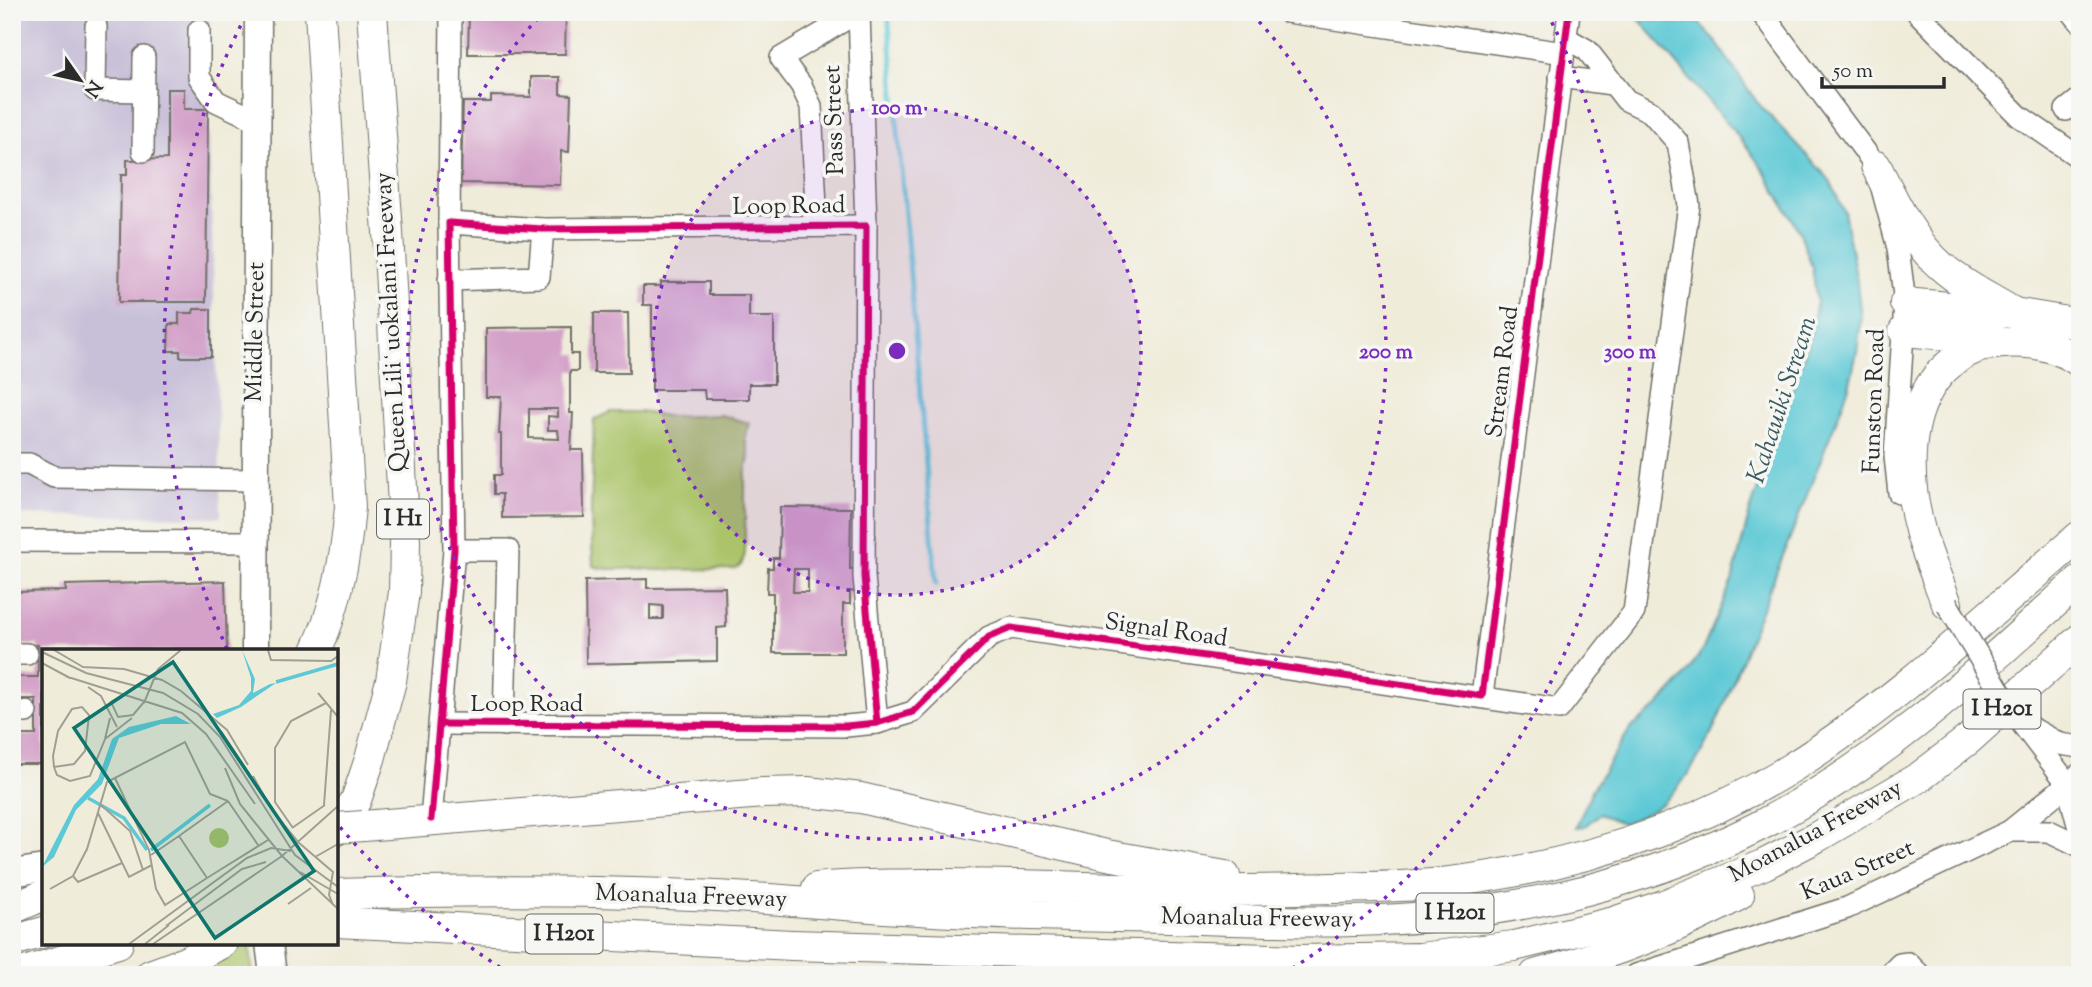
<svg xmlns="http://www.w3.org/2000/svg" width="2092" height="987" font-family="'Sorts Mill Goudy',serif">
<rect width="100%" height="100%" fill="#f6f6f2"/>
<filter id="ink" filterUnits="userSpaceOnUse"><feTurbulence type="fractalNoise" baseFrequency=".0143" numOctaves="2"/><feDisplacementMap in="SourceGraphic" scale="14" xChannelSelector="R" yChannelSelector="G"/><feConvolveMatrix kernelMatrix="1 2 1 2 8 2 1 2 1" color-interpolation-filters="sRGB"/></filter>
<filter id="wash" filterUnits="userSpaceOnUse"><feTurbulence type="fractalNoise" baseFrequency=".00686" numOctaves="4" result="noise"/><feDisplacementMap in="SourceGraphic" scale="28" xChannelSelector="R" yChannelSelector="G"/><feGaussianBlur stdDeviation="1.57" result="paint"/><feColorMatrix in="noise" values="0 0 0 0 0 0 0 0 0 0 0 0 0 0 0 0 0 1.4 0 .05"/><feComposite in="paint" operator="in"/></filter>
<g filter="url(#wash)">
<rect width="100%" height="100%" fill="#f0ecda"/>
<path fill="#c8bfd8" d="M12,12H209L208,106L221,517L12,515Z"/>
<g fill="#abc46a" stroke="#6b784a" stroke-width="2">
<path d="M610,412H640L673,417L721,415L749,423L745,438L749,456L745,478V554L741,565L734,569L654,570C634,565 614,573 593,566L591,512L594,420Z"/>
<path d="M237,943H249L253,975H178Z"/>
</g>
<path fill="#5dc9d6" stroke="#447a80" stroke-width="2" d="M1633,12H1690L1716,42L1757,102L1829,179L1844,211L1857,282L1861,317L1857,352L1849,387L1835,424L1719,717C1703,751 1685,788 1653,810C1644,815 1633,819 1623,823L1599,814L1585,826L1576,827L1592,790L1630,729L1658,706L1683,679L1703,649L1732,581L1750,511L1810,338L1817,302L1812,267L1800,233L1765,172L1744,143Z"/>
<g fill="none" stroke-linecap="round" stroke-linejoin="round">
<path stroke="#5dc9d6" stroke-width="5" d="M888,12L936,584"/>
</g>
<g id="blocks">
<g fill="#d4a1c9" fill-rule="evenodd">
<path d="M469,12H566L565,54H468Z"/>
<path d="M531,77H560V94L571,95L569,152L561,151L560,185L461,183L463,102H491V96L531,97Z"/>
<path d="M167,89H184V109H208L206,302H119L121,175H127V160L167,159Z"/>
<path d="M661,282H709V295H749V317H774V384H749V399H705L704,390H652V305H643V286H661Z"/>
<path d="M194,309H211V357H180V351H168L169,324H179V313H193Z"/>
<path d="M594,313H628L629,373H594Z"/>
<path d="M571,327V354H578V371H570V413H573L571,450H583L584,517L502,518V494H494V475H501V434H499L501,397H486V328ZM529,409H558V417L548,416V430H558L559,439L529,438Z"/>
<path d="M780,507L851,508L850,569H855V592L850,591V604H843V653H773V593H767L768,568H773V558H779ZM794,569H808V592H793Z"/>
<path d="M647,579V588L725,587L726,627L717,628V661L586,664L585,581ZM650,605L663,606V619H650Z"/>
<path d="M225,581L227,651H44V764H12V735H36V699H12V677H38V645H12V592L66,591L65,585Z"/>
</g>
</g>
</g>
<g filter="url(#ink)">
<use href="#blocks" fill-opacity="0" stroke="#706f68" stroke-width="2"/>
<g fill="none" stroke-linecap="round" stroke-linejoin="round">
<g stroke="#706f68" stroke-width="24">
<g id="minor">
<path d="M859,12L866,226"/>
<path d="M1287,12L1564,53"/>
<path d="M1761,12L1876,166L1898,248L1905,303L1895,456L1899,493"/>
<path d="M1917,12L2019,116L2080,158"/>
<path d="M2072,12L2080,22"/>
<path d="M96,26L95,90L144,91"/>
<path d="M199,30V77L216,101L258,121"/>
<path d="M1560,77L1612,84"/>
<path d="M2066,110L2080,99"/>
<path d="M143,151L144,57"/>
<path d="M449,223L451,12"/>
<path d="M817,226L811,106L801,85L781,58L858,12"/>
<path d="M449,280L539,277L543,229"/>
<path d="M12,464H29L54,477L254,480"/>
<path d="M12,541L254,542"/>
<path d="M454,550H508L504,725"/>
<path d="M12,654H27"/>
<path d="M1482,696L1569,12"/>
<path d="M2010,708L2080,800"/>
<path d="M12,712H26"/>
<path d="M440,724L846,726L877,723L913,712L989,637L1011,628L1559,709L1634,612L1689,205L1678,143L1651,112L1626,100L1587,50L1566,38"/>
<path d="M2026,725L2060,744L2080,747"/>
<path d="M2068,787L2080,832"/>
<path d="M431,819L454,550L449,223L543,229L866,226L864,576L877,723"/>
<path d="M2010,831H2049L2080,846"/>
<path d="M1636,975L1847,908L2010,831L2080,774"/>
<path d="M1889,975L1900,964L1908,963L1920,975"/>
</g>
</g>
<g stroke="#706f68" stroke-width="29">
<g id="major">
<path d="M255,651L258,12"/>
<path d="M12,873L44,868"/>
<path d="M269,943L273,975"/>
</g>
</g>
<g stroke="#706f68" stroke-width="32">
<g id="highway">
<path d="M1876,166C1894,201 1911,240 1941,266C1962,285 1990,298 2014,313"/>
<path d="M1905,303L2014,313L2080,324"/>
<path d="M1904,331L1995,339"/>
<path d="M1947,604C1938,581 1928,557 1921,534C1906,481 1903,413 1942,371C1955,358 1970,348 1988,345C2021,339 2052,342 2080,362"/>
<path d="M316,651C337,606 346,556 350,507L320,12"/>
<path d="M363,826L763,793L807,792L861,798L1107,855L1225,876"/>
<path d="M336,830L356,800L370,759L391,681L404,592L405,542L388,232L372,12"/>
<path d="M817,888C851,884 886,885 920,884C1014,883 1108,889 1201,890C1245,891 1288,889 1332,888C1368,887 1406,887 1442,883C1564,868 1686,833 1791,768C1896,703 1986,616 2080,536"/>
<path d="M336,894C469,890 602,890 734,897C796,900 857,907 919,910C1002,916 1086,916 1169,918C1231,920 1293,923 1354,921C1491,918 1635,889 1757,827C1883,763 1977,673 2080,580"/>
<path d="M12,909L44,895"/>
<path d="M336,922L792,945L1301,960L1420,958L1514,946L1614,922L1664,905L1765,864L1817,837L1921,776L1969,739L2080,639"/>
<path d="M12,941L44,932"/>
<path d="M15,975L118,943"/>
<path d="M150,975L185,962L222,943"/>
<path d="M1535,975C1604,956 1677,930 1739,895"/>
</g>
</g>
<use href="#minor" stroke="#fff" stroke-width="21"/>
<use href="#major" stroke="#fff" stroke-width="26"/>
<use href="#highway" stroke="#fff" stroke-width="30"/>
<g stroke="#706f68" stroke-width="24" stroke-linecap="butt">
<path id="minor-bridge" d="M1947,604L2010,708"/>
</g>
<g stroke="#706f68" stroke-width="32" stroke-linecap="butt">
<path id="highway-bridge" d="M336,828L363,826"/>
</g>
<use href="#minor-bridge" stroke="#fff" stroke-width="21"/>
<use href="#highway-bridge" stroke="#fff" stroke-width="30"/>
<g stroke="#f6f6f2" stroke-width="11">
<g id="cycleway">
<path d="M440,724L846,726L877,723L913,712L989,637L1011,628L1482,696L1569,12"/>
<path d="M431,819L454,550L449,223L543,229L866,226L864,576L877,723"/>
</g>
</g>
<use href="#cycleway" stroke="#d6006c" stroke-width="7"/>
</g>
</g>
<circle cx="897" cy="351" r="244" fill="#7b2cbf" fill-opacity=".12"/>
<g fill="none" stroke="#7b2cbf" stroke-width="3.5" stroke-dasharray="3.5 7">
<circle cx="897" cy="351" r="244"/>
<path d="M1252 14A489 489 0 1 1 542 14"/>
<path d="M509 973A733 733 0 0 1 340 827M227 649A733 733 0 0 1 247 13M1547 13A733 733 0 0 1 1285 973"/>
</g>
<g text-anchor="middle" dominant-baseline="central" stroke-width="7" stroke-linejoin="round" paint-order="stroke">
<g fill="#f6f6f2" stroke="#686867" stroke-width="2">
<rect x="377" y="499.5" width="52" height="39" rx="5"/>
<rect x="1963.5" y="689.5" width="77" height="39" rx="5"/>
<rect x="1416.5" y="893.5" width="77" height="39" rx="5"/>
<rect x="525.5" y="914.5" width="77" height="39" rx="5"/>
</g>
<g font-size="23" font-weight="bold" fill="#2b2b2b">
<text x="403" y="519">I H1</text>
<text x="2002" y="709">I H201</text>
<text x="1455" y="913">I H201</text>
<text x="564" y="934">I H201</text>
</g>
<g font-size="24" fill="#2b2b2b" stroke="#f6f6f2">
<text transform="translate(835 120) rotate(-92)">Pass Street</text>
<text transform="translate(789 207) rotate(-1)">Loop Road</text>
<text transform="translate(392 322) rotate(-93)">Queen Liliʻuokalani Freeway</text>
<text transform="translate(256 332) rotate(-89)">Middle Street</text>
<text transform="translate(1503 372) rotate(-83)">Stream Road</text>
<text transform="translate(1875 401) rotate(-88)">Funston Road</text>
<text transform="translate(1166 631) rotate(8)">Signal Road</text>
<text x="527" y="705">Loop Road</text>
<text transform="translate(1816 832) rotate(-28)">Moanalua Freeway</text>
<text transform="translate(1858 871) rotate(-23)">Kaua Street</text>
<text transform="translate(691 897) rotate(2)">Moanalua Freeway</text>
<text transform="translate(1257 919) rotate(1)">Moanalua Freeway</text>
</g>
<g font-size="26" font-style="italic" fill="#3a5a5e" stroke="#f6f6f2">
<text transform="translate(1783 400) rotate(-72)">Kahauiki Stream</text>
</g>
</g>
<g transform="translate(42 649)">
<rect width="296" height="296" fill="#f0ecda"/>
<path d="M167 189a10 10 0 1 1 20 0a10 10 0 1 1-20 0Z" fill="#abc46a"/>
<path d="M200,1L213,30L211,44L228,35L234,34L199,58L175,69L171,65L197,56L209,42V29ZM134,67L149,75H119L77,89L60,135L34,161L12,208L0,218L32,156L56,130L70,90L87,78Z" fill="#5dc9d6"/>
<path fill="none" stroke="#5dc9d6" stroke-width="3.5" d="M234,33L296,15M46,149L82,169L105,201M109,201L168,156"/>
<path fill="none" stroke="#a19f94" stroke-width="2" d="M12,1L41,18M226,1L229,11L289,12L296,7M0,3L44,24L121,44L156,65L178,88L253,206L296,238M0,14L28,29M40,18L82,20L120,31L139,42L185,81L206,116M23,27L140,64L164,85L213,155M46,38L59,47L75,78M276,44L296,68M82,45L69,53L76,68L91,66L102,53M102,54L116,20L139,1M179,82L210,129M63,90L68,69M12,118L32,115L43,102L47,66L40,58L30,60L16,82L11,107L12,118L15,126L28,132L48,127L63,90L90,69M183,119L198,155L240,207M211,127L230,161M73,129L107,201L114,240L123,256L165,229M186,152L137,187L165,229L226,191M186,152L216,196M59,156L88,182L101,221M282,156L289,61M230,161L256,193L291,223L287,246L291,256M56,164L87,228L110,216M250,179L283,156M251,179L233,153V99L249,72L284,54M109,206L137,187M240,207L296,260M273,208L296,195M258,223L296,245M31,227L36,233L80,214M8,240L31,227L45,200L65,133L143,93L168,145L186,152M246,255L269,239M124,277L200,220L224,213M87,295L205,209L229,199L249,202M103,295L127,276M111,295L240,207L296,157"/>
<path fill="#0f766e" fill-opacity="0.15" stroke="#0f766e" stroke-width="3.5" d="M131,13L272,222L173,289L32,79Z"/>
<rect width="296" height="296" fill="none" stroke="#2b2b2b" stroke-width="3.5"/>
</g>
<circle cx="897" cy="351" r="10" fill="#7b2cbf" stroke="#f6f6f2" stroke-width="3.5"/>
<g font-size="21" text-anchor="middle" font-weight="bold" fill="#7b2cbf" stroke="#f6f6f2" stroke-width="7" stroke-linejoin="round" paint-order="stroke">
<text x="897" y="114">100 m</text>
<text x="1386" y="358">200 m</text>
<text x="1630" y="358">300 m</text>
</g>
<rect width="2092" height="987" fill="none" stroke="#f6f6f2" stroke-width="42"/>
<g transform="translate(80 80) rotate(124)" stroke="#f6f6f2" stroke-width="5" paint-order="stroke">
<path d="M0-5L12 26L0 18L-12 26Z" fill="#2b2b2b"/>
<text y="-10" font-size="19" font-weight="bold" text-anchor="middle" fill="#2b2b2b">N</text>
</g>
<path d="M1822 77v10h122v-10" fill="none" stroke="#2b2b2b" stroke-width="3.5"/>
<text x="1833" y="77" font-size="21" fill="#2b2b2b" stroke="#f6f6f2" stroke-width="5" paint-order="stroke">50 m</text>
</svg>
